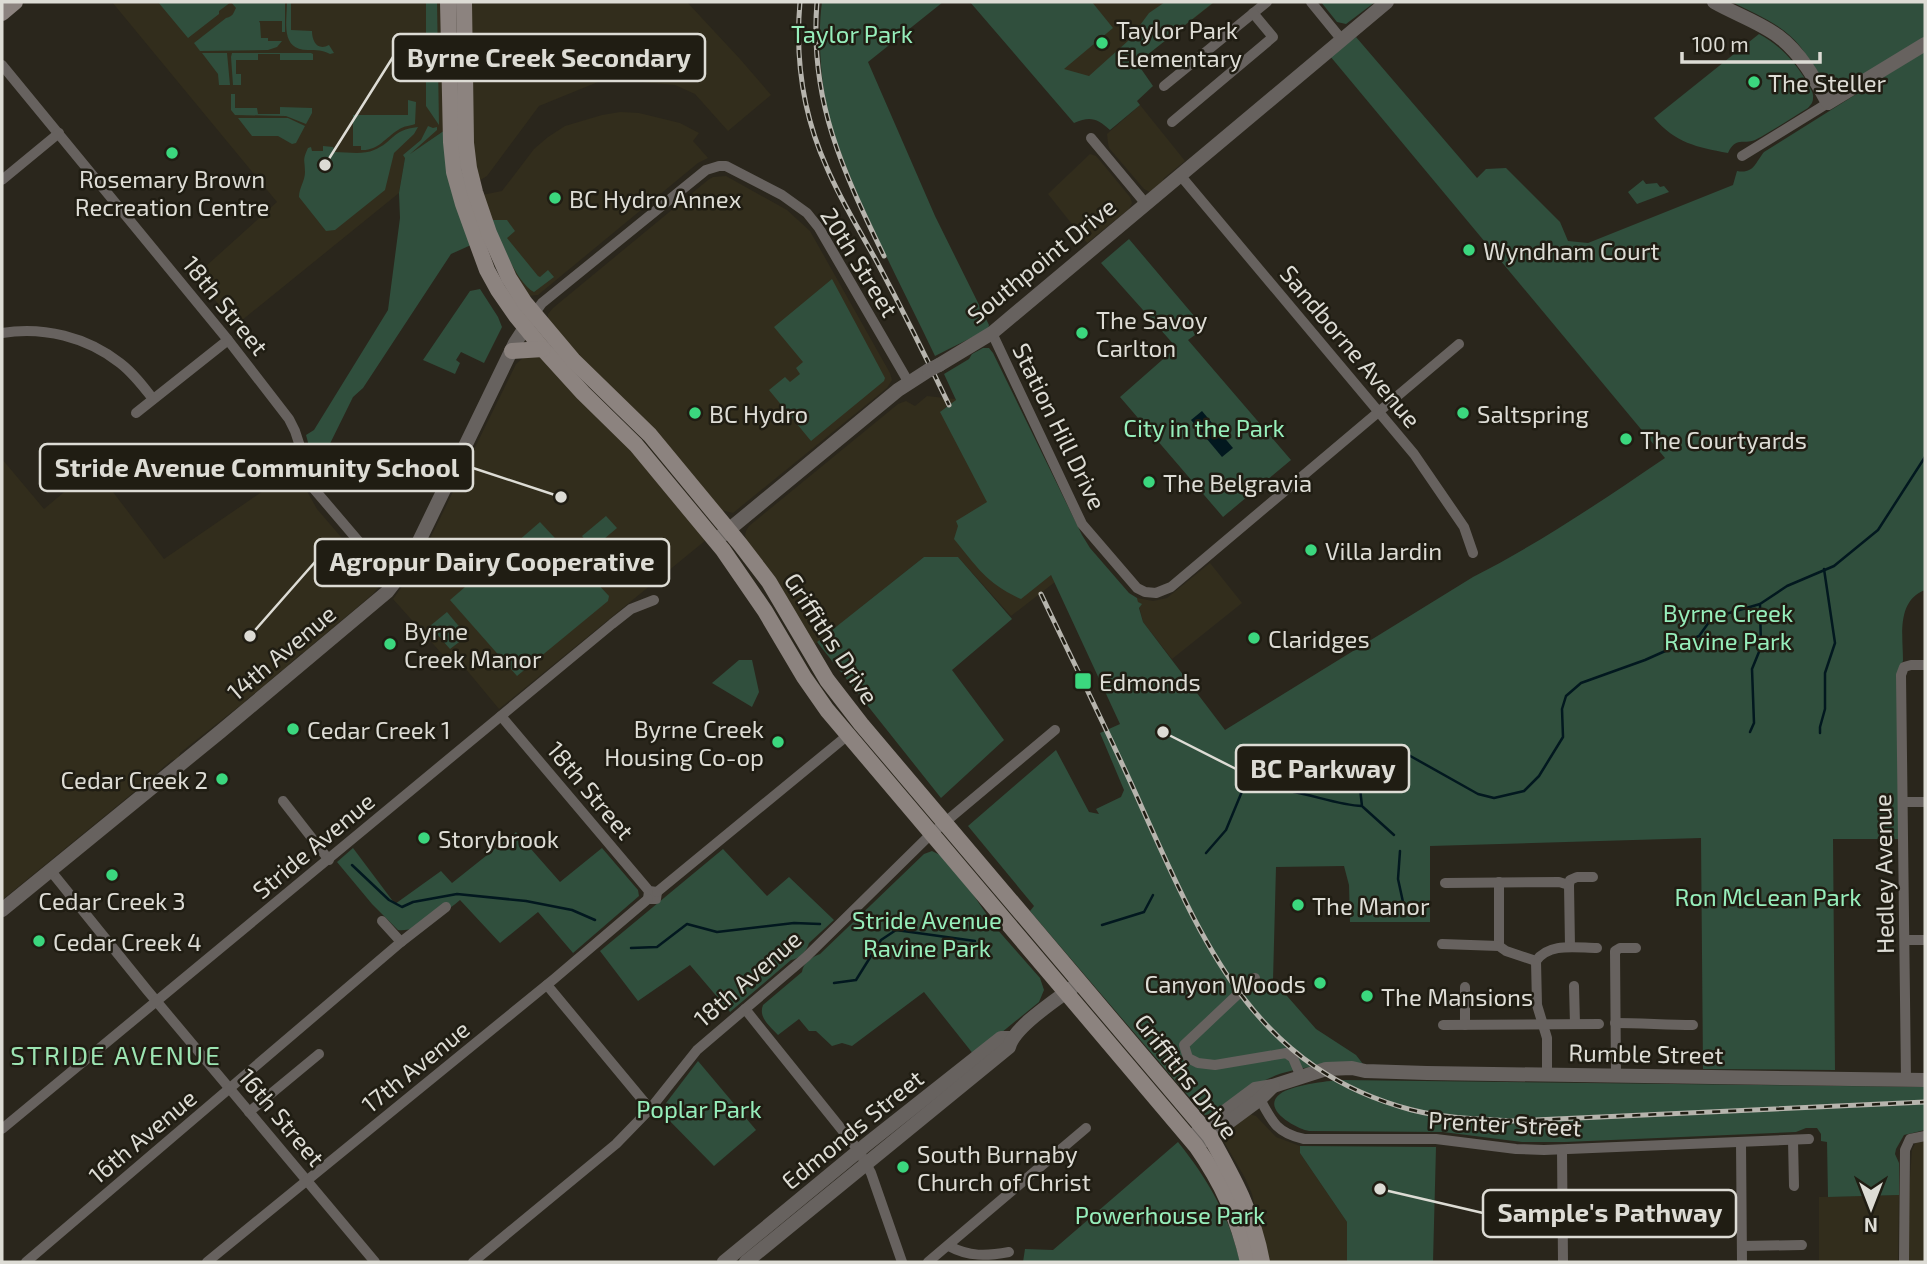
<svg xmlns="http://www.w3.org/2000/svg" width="1927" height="1264" font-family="'Exo 2',sans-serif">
<rect width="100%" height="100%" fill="#2a261c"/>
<g fill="#322d1c">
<path d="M112,2H443L445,130L405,158L399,193L236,325L195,276L277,202Z"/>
<path d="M469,2H687L740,59L771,95L728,131L695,94L675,85L642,82H598L539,106L487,176L477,182L473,164Z"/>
<path d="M1007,2H1215L1087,102Z"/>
<path d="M1140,105L1185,161L1164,178L1162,184L1150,192L1144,189L1109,148L1108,143L1107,134Z"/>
<path d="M620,112L639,113L680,123L699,133L693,141L708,158L698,163L538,295L528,296L513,275L482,195L502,191L534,149L548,137L565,126L602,115Z"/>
<path d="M1090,154L1096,156L1102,163L1130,197L1132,203L1129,209L1087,243L1048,194Z"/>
<path d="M726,176L787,210L810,231L890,373L892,380L887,388L733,513L721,510L653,428L595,374L548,320V314L553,308L708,180L713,177Z"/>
<path d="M537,356L543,358L621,438L706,540L499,709L465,668L451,664L393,599L416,567L516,364L524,357Z"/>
<path d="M927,396L955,399L1055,582L1011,616L958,557H924L814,645L779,584L748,543L745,536L746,531L749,526L898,404L906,401L915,406Z"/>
<path d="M2,459L44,509L94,467L164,559L279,480L299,477L317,509L366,566L373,569L381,580L380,585L373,594L311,646L308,652L302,653L289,664L287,670L281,671L268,682L266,687L260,689L246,700L244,705L238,707L180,753L178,759L172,760L153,776L150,782L145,783L2,900Z"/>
<path d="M1210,563L1242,603L1172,659L1143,622L1137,598L1153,601L1167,598Z"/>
<path d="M1249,1114L1256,1116L1276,1137L1300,1146V1153L1347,1222V1262H1268L1252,1194L1245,1178L1223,1140V1134Z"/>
<path d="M1925,1140V1262H1909V1191L1912,1150L1916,1142Z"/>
<path d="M1899,1195L1898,1262H1819V1197Z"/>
</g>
<g fill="#304f3d">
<path d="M158,2H231L219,11V14L188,38Z"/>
<path d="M231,2H285V32H282V21H259L260,23L261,38H268V41H282L277,47L268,50L200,51L194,43L226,18C234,16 233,13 236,8Z"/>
<path d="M287,2H291V30L312,31C312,42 318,51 329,45L334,53L330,54C323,50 316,50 308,50C280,50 287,22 287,2Z"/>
<path d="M426,2H437L439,125L426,106Z"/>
<path d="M822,2H943L868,62L935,216L989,325L988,329C970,339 954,346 935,356C901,284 858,206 833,130C821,95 817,38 822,2Z"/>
<path d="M970,2H1092L1113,28L1064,69L1089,76L1129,40L1149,13L1165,2H1214L1137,63L1153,86L1137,101L1140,105L1110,130C1097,118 1090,116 1074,123Z"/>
<path d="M1321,2H1375L1346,24L1337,22Z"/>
<path d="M1732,2H1925V37C1908,47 1853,86 1837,88C1826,89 1807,54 1799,45C1782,24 1755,14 1732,2Z"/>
<path d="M1759,34C1780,45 1795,62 1807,82C1809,87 1814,92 1813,98C1813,103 1811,104 1808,108C1791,118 1773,131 1755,140C1743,145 1736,136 1728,153C1696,147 1676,143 1654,118Z"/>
<path d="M1356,37L1477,178L1486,169L1506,168L1560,222L1568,241L1588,243L1733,185L1737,171C1754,174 1755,163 1764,152L1925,51V590C1896,601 1903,636 1903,661L1901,664L1899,839H1833L1835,1070L1703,1069L1701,838L1430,846V922H1350L1349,885L1344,866L1276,867L1273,980L1316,1029L1356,1055L1363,1064C1328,1065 1291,1065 1260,1083C1243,1092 1228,1104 1213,1114L1205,1115L1202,1112L1030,911L1034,906L968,826L1056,750L1089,812L1099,814L1096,809L1121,797L1124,790L1100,733L1120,724L1051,575L1021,599C987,584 977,567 954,539L958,526L956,521L987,502L940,412L956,400L944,374L969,359L972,354L983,348H989L993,353L1082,535L1090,548L1129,593L1137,598L1138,602L1142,604L1139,608L1143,622L1225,730L1473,577C1540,543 1603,500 1665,458L1330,56Z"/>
<path d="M202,53H227L230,85H219L218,74Z"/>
<path d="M232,53H311L313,54V60H280V54H258V60H236V74H241V85H233L231,57Z"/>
<path d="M231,94H235V108H257L258,114H280V107L312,108V113L306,124L286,116L235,115L231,110Z"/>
<path d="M408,100L416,102L415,124C410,126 403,126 398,130C385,138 378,151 361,150V146H353V115H408Z"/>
<path d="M238,118H288L305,126L296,143L292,144L278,136H252Z"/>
<path d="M428,126L433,128L437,127V130L410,154L445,130L471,245L451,254L363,388L353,397L316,472L306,435L314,430L388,310L400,218L399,193L405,158L403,155L421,140Z"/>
<path d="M418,127L414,134L394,153L385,190L335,230L326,231L299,197C299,188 305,181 305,172C305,159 302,161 308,148L311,147L312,151H323V146L333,147L335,152C347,152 363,155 374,150C394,142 391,130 418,127Z"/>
<path d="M1643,180L1646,184L1657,183L1660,187L1664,186L1669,192L1637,204L1628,192Z"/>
<path d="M491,220H507L515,231L507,238L538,276L540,277L548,270L554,277L534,292C517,284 499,238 491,220Z"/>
<path d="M1129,239L1195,317L1190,325L1195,335L1188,340L1291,460L1223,517L1120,397L1178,346L1176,347L1101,263Z"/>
<path d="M832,279L885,378L884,381L811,441L769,390L785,377L790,382L800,374L796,368L803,362L774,327Z"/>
<path d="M480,289L498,317L502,327L484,363L461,352L456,360L460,363L455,374L423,360L470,291Z"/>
<path d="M606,516L617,528L592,549L582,536Z"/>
<path d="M540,522L609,596L608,601L517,676L450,600Z"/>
<path d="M924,557H958L1012,619L952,670L1004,740L941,798L817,642Z"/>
<path d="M447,612L467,636L450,649L430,626Z"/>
<path d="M739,660H752L759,692L752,707L712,683Z"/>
<path d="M516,832L560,882L602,848L638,890L639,896L573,953L538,912L500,943L460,900C448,911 415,933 398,930L372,904L337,862L353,848L395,904L441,871L452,883Z"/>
<path d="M723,849L767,896L789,877L834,920L809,943C807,951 799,959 791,960L730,1012L690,965L638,1001L600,951Z"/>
<path d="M932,851L940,855L972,893L996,928L1040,978L1044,990L1039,1002L974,1055L924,992L852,1046L842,1043L832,1046L816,1031H809L799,1019L778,1035C770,1026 758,1018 763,1005L802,972C803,963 812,957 820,954L924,854Z"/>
<path d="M698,1061L756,1130L714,1166L660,1111Z"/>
<path d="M1341,1080L1925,1087V1130L1904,1135L1896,1149L1895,1154L1899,1163V1195L1828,1197L1827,1142L1821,1141V1134L1817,1128H1806L1796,1132L1565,1142H1522L1443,1132L1309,1131C1297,1129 1260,1109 1280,1094C1292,1085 1326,1081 1341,1080Z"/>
<path d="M1178,1142C1207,1178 1230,1217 1240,1262H1023L1025,1249L1053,1250Z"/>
<path d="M1300,1146L1436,1147L1433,1262H1347V1222L1300,1153Z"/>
</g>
<path fill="#02181f" d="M1202,411L1233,448L1222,457L1191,420Z"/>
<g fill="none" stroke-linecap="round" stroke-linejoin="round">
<g stroke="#02181f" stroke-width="2.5">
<path d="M1750,732L1754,723L1752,669L1761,647L1760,605"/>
<path d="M1820,733V727L1825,709V673L1835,643L1824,569"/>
<path d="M1263,791C1292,785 1330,805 1362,806L1359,780L1371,766L1405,753L1478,794L1494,798L1524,791L1539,776L1563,737L1562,709L1566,696L1581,683L1645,660L1699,636L1712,618L1760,604L1787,586L1834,566L1878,530L1925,457"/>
<path d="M1363,807L1394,835"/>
<path d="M1400,851L1398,879L1403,902"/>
<path d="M1206,853L1226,830L1243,789"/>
<path d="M352,865L389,900L402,907L413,902L457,894L526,901L572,910L595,920"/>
<path d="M1102,925L1144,912L1153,895"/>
<path d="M631,948L657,947L687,924L717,932L794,923L820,924"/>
<path d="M834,983L856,980L881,940L896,930L975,941"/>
</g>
<g stroke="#67625f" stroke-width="10">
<path d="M1311,2L1342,40"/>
<path d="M2,65L228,340L289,419L295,431L314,489L395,584"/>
<path d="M1164,86L1267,2"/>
<path d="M1172,122L1273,37L1253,13"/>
<path d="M1091,138L1146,204"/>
<path d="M1742,156L1828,103"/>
<path d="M1180,175L1414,454L1464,527L1473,553"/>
<path d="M2,180L59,133"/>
<path d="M534,314L542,303L706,170L719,166H726L782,195L807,213L819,228L909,383"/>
<path d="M2,333C43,326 87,337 120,363C133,373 143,386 153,399"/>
<path d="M992,333L1082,524L1137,588L1145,592L1156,593L1171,587L1459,344"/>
<path d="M136,413L228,340"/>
<path d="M501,716L644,885L649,891L648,899H656L657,892L649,891"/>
<path d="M283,801L329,860"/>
<path d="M1904,802H1925"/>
<path d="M50,870L147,990L375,1262"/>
<path d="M1499,882V946"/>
<path d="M1445,883L1559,882L1569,885L1570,880L1577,877H1593"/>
<path d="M1569,885L1570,947"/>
<path d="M657,892L848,735"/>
<path d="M382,921L401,942"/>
<path d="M1905,940H1925"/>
<path d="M1442,944L1499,946L1506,951L1536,961C1549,942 1577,948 1597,948"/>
<path d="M1536,961L1537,1005L1547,1038V1074"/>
<path d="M1255,978L1184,1045L1188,1058L1198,1063L1215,1065L1286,1053L1293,1058L1301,1077"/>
<path d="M547,985L650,1109"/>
<path d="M1574,986L1575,1024"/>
<path d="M1465,987V1025"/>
<path d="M745,1009L859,1151L871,1173L902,1262"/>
<path d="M1615,1023C1641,1023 1667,1025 1693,1025"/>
<path d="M1443,1025L1599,1024"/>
<path d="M1616,1075L1615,951L1620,948H1636"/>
<path d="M1906,1080L1901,675L1904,667L1911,665H1925"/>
<path d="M1260,1099C1272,1122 1277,1133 1304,1139H1436L1516,1149L1544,1150L1809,1139"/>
<path d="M249,1112L319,1054"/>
<path d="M2,1129L612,624L631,609L654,600"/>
<path d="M1793,1140L1794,1186"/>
<path d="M1741,1143L1742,1262"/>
<path d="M1562,1150L1563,1262"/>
<path d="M949,1246C969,1257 987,1256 1009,1252"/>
<path d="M1742,1246L1802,1245"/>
<path d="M26,1262L401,942L446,907"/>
<path d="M207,1262L554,979L648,899"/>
<path d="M473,1262L616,1144L650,1109L697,1050L806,957L931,834L1055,730"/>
<path d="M928,1262L1086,1128"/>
<path d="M1904,1262L1905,1150L1910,1139L1925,1136"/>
</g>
<g stroke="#67625f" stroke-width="14">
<path d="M1714,2C1735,14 1759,22 1778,36C1801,53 1815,79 1828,103L1925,44"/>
<path d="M939,365L992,333L1387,2"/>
<path d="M720,537L898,390L929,370"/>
<path d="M2,910L220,732L387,592L407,566L515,343L530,320"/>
<path d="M1196,1133L1255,1089L1273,1086L1326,1069L1352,1068L1365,1071L1427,1073L1925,1080"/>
<path d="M1203,1141L1260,1099L1273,1086"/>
<path d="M724,1262L867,1144L1001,1038H1011"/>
<path d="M746,1262L1009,1047C1014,1027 1056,1000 1073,987"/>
</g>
<g stroke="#8c837f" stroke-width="16">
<path d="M448,2L451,142L454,172L463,204L476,240L487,270L498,290L516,316L543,349L583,393L636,445L723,550L765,611L804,677L827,710L1196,1146C1222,1183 1238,1218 1248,1262"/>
<path d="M464,2L466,143L469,168L475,192L489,233L509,278L525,303L573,360L650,435L740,544L769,582L827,680L861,724L1210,1136C1234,1179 1253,1213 1262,1262"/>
<path d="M2,13L15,2"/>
<path d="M512,351L543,349"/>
</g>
<g stroke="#b6b4ad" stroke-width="5">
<g id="rail">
<path d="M800,2C795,59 803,115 827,168C841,201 860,231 877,262C902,309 926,357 949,405"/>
<path d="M817,2C809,100 843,171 884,256"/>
<path d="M1041,594C1075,666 1111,737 1143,810C1204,945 1255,1069 1412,1110C1444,1118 1478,1119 1512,1121L1925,1102"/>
</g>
</g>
<use href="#rail" stroke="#201d13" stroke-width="2.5" stroke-dasharray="8" stroke-linecap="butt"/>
<path stroke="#67625f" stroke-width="14" d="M929,370L939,365"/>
</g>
<g fill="#3bd77e" stroke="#201d13" stroke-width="2.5">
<circle cx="1102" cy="43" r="7"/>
<circle cx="1754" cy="82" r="7"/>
<circle cx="172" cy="153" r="7"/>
<circle cx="555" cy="198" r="7"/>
<circle cx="1469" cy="250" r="7"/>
<circle cx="1082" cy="333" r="7"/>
<circle cx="695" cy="413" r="7"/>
<circle cx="1463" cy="413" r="7"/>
<circle cx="1626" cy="439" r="7"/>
<circle cx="1149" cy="482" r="7"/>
<circle cx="1311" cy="550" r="7"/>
<circle cx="1254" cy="638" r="7"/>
<circle cx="390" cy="644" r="7"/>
<rect x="1074" y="672" width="18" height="18" rx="3.5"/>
<circle cx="293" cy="729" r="7"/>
<circle cx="778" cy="742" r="7"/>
<circle cx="222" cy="779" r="7"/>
<circle cx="424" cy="838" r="7"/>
<circle cx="112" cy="875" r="7"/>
<circle cx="1298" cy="905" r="7"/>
<circle cx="39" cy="941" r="7"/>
<circle cx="1320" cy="983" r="7"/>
<circle cx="1367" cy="996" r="7"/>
<circle cx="903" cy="1167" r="7"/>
</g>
<g text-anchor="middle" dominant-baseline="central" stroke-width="5" stroke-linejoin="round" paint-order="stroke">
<g font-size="24" fill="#dddcd5" stroke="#201d13" text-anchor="start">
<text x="1116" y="29">Taylor Park<tspan x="1116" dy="28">Elementary</tspan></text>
<text x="1768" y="82">The Steller</text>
<text x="172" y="178" text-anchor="middle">Rosemary Brown<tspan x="172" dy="28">Recreation Centre</tspan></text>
<text x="569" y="198">BC Hydro Annex</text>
<text x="1483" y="250">Wyndham Court</text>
<text x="1096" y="319">The Savoy<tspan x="1096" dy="28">Carlton</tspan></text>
<text x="709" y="413">BC Hydro</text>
<text x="1477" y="413">Saltspring</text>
<text x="1640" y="439">The Courtyards</text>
<text x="1163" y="482">The Belgravia</text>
<text x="1325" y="550">Villa Jardin</text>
<text x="404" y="630">Byrne<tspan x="404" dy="28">Creek Manor</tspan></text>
<text x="1268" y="638">Claridges</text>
<text x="1099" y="681">Edmonds</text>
<text x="764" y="728" text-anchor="end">Byrne Creek<tspan x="764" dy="28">Housing Co-op</tspan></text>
<text x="307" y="729">Cedar Creek 1</text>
<text x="208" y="779" text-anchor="end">Cedar Creek 2</text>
<text x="438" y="838">Storybrook</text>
<text x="112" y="900" text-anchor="middle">Cedar Creek 3</text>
<text x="1312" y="905">The Manor</text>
<text x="53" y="941">Cedar Creek 4</text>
<text x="1306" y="983" text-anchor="end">Canyon Woods</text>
<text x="1381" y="996">The Mansions</text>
<text x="917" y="1153">South Burnaby<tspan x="917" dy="28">Church of Christ</tspan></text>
</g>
<g font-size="24" fill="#96eebb" stroke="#201d13">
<text x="852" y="33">Taylor Park</text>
<text x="1204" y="427">City in the Park</text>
<text x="1728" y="612">Byrne Creek<tspan x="1728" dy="28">Ravine Park</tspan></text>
<text x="1768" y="896">Ron McLean Park</text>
<text x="927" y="919">Stride Avenue<tspan x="927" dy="28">Ravine Park</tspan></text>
<text x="699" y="1108">Poplar Park</text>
<text x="1170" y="1214">Powerhouse Park</text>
</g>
<g font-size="24" fill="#dddcd5" stroke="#201d13">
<text transform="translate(1041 260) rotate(-39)">Southpoint Drive</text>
<text transform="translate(860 262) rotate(58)">20th Street</text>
<text transform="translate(226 305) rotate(51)">18th Street</text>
<text transform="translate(1351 346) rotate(50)">Sandborne Avenue</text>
<text transform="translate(1060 426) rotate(64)">Station Hill Drive</text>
<text transform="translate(832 638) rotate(57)">Griffiths Drive</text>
<text transform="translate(281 652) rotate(-40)">14th Avenue</text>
<text transform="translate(591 790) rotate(50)">18th Street</text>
<text transform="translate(313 845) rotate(-40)">Stride Avenue</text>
<text transform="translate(1883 874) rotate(-91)">Hedley Avenue</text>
<text transform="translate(747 978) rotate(-41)">18th Avenue</text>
<text transform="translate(1646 1053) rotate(1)">Rumble Street</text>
<text transform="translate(415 1066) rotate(-39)">17th Avenue</text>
<text transform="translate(1187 1076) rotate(52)">Griffiths Drive</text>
<text transform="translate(282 1117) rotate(50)">16th Street</text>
<text transform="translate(1505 1123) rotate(3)">Prenter Street</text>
<text transform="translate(852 1129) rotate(-39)">Edmonds Street</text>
<text transform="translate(142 1136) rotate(-40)">16th Avenue</text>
</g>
<g font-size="26" letter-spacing="2" fill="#9ce4b2" stroke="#201d13">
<text x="116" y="1054">STRIDE AVENUE</text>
</g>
</g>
<path fill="none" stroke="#dddcd5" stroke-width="2.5" d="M325 165L393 57M561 497L473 468M250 636L315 562M1163 732L1236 769M1380 1189L1483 1213"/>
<g fill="#dddcd5" stroke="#201d13" stroke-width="2.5">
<circle cx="325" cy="165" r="7"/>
<circle cx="561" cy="497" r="7"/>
<circle cx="250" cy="636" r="7"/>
<circle cx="1163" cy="732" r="7"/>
<circle cx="1380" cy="1189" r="7"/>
</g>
<g fill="#201d13" stroke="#dddcd5" stroke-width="2.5">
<rect x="393" y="34" width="312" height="47" rx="7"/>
<rect x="40" y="444" width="433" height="47" rx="7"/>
<rect x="315" y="539" width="354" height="47" rx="7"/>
<rect x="1236" y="745" width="173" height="47" rx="7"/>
<rect x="1483" y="1190" width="253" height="47" rx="7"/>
</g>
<g font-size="26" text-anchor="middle" font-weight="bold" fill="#dddcd5">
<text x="549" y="67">Byrne Creek Secondary</text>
<text x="257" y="477">Stride Avenue Community School</text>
<text x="492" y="571">Agropur Dairy Cooperative</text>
<text x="1323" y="778">BC Parkway</text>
<text x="1610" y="1222">Sample's Pathway</text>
</g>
<rect width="1927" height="1264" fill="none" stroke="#dddcd5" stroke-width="7"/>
<g transform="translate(1871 1208) rotate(180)" stroke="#201d13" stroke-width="5" paint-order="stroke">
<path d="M0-5L12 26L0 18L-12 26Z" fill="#dddcd5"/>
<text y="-10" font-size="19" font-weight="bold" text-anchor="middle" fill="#dddcd5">N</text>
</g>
<path d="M1682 52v10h138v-10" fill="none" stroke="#dddcd5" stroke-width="3.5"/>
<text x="1692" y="52" font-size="21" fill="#dddcd5" stroke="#201d13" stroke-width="5" paint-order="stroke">100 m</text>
</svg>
